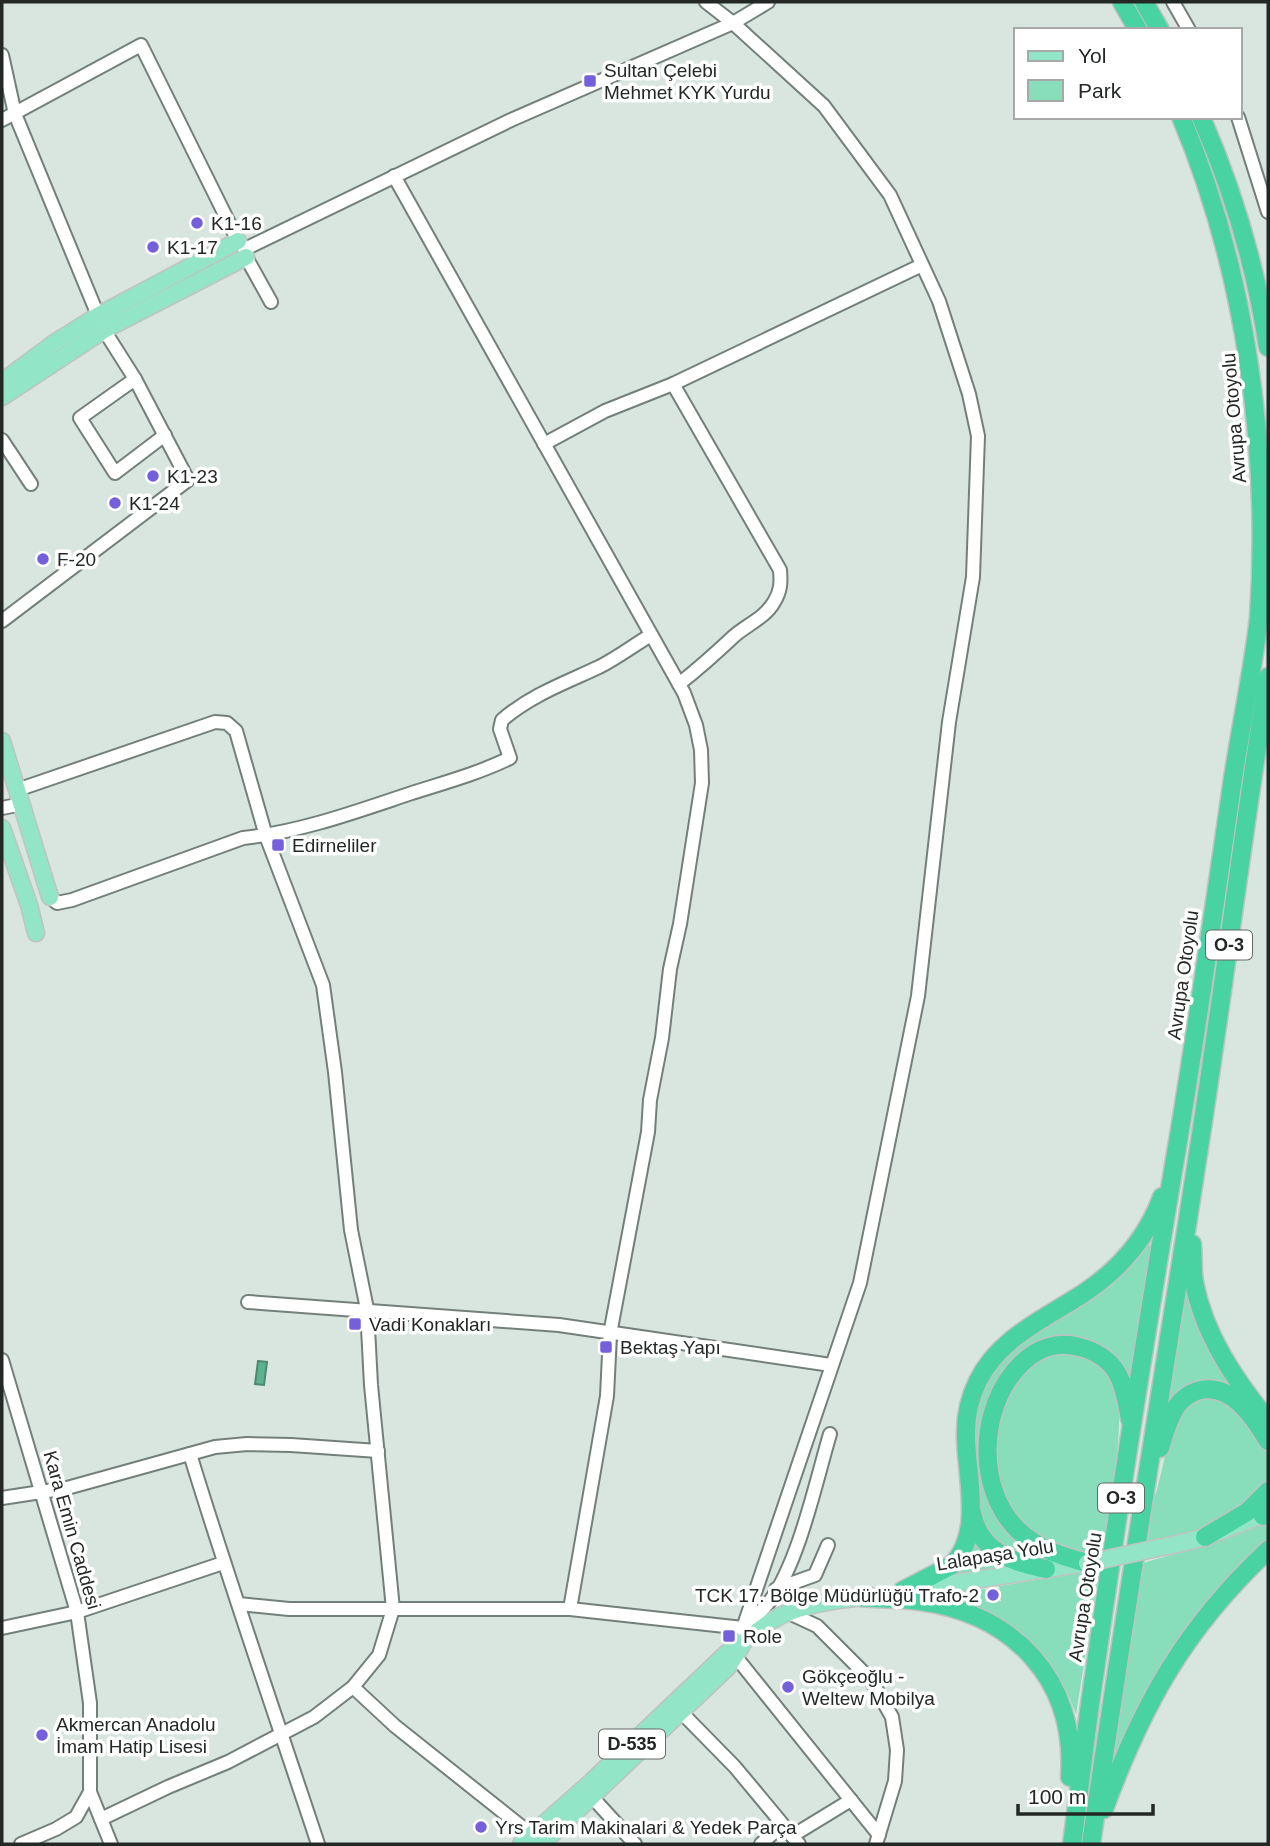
<svg xmlns="http://www.w3.org/2000/svg" width="1270" height="1846" font-family="Arial,sans-serif">
<rect width="100%" height="100%" fill="#d8e6df"/>
<g fill="#88ddba">
<path d="M1146,1243L1152,1247L1130,1390L1089,1342L1012,1364L984,1471L1045,1555L1044,1561L1002,1550L978,1519L971,1411L997,1359Z"/>
<path d="M1186,1276L1240,1392L1215,1384L1164,1419Z"/>
<path d="M1070,1352C1085,1357 1101,1361 1111,1375C1131,1405 1108,1514 1103,1551L1086,1552L1085,1554C1068,1552 1040,1541 1026,1529C1004,1508 993,1467 996,1439C998,1424 1004,1411 1010,1397C1017,1381 1030,1360 1048,1353C1054,1351 1063,1352 1070,1352Z"/>
<path d="M1221,1396L1238,1411L1268,1454L1267,1483L1254,1499L1206,1528L1185,1534L1145,1541L1150,1510L1157,1490L1174,1419L1191,1400Z"/>
<path d="M1268,1521V1543L1254,1555L1116,1762L1112,1761L1143,1563L1198,1547Z"/>
<path d="M973,1532L1012,1566L946,1576Z"/>
<path d="M1099,1570L1076,1714C1047,1636 1001,1608 922,1595L985,1589L986,1602L1001,1601L999,1586Z"/>
</g>
<path fill="#5db290" stroke="#4c8970" stroke-width="2" d="M258,1361L267,1362L264,1385L255,1384Z"/>
<g fill="none" stroke-linecap="round" stroke-linejoin="round">
<g stroke="#73807a" stroke-width="16">
<g id="minor">
<path d="M706,2L733,23L824,106L890,195L939,301L969,394L978,436L973,577L949,722L918,996L860,1283L743,1628L746,1641"/>
<path d="M1173,2L1189,30"/>
<path d="M2,55L15,114L104,330L135,379L188,480L2,621"/>
<path d="M1238,117L1268,212"/>
<path d="M2,120L141,45L238,241L245,249L246,257L271,302"/>
<path d="M394,176L684,693L696,725L701,750L702,783L680,924L670,969L662,1038L650,1100L648,1132L610,1334L607,1396L570,1609"/>
<path d="M245,249L511,120L733,23L768,2"/>
<path d="M135,379L80,418L115,473L165,435"/>
<path d="M673,384L780,570C781,582 781,591 774,602C765,618 746,625 733,637C715,654 698,669 679,684"/>
<path d="M2,440L31,484"/>
<path d="M544,444L605,411L673,384L922,265"/>
<path d="M17,790L215,722L227,723L236,731L266,836L323,985L335,1072L351,1230L367,1309L371,1385L393,1609L379,1655L353,1687L314,1717L228,1762L168,1787L101,1819"/>
<path d="M2,808L22,804"/>
<path d="M50,897L57,903L72,900L243,838C300,832 355,812 409,794C443,783 477,774 510,758L500,729L502,720C531,695 565,683 599,667C617,658 634,645 651,635"/>
<path d="M248,1302L559,1325L831,1365"/>
<path d="M2,1360L77,1612L90,1703V1792L76,1817L56,1829L21,1844"/>
<path d="M190,1454C230,1585 275,1714 318,1844"/>
<path d="M2,1498L67,1488L215,1447L247,1444L291,1445L378,1451"/>
<path d="M776,1589L815,1575L828,1545"/>
<path d="M239,1604L289,1609H570L743,1628C752,1620 762,1611 770,1601C799,1562 816,1481 830,1434"/>
<path d="M789,1613L817,1626L871,1680L892,1717L897,1750L895,1781L876,1844"/>
<path d="M2,1628L77,1612L223,1563"/>
<path d="M736,1657L879,1835"/>
<path d="M353,1687L395,1726L532,1835"/>
<path d="M681,1712L735,1767L799,1844"/>
<path d="M90,1792L111,1844"/>
<path d="M593,1798L635,1844"/>
<path d="M792,1836L851,1800"/>
<path d="M761,1844L782,1825"/>
</g>
</g>
<g stroke="#c1c3c2" stroke-width="19">
<g id="major">
<path d="M2,382L54,343L99,315L238,241"/>
<path d="M2,397L104,330L246,257"/>
<path d="M2,741L50,897"/>
<path d="M2,828L29,905L36,933"/>
<path d="M1177,1544L1205,1537L1268,1513"/>
<path d="M910,1590L1085,1563"/>
<path d="M521,1844L591,1782L728,1652C746,1642 760,1627 778,1617C806,1603 840,1600 870,1596"/>
<path d="M542,1844L728,1667L741,1647"/>
</g>
</g>
<g stroke="#c1c3c2" stroke-width="21">
<g id="highway">
<path d="M1122,2L1138,30"/>
<path d="M1144,2L1160,30"/>
<path d="M1201,117C1233,190 1256,268 1268,347"/>
<path d="M1192,1244C1193,1257 1192,1269 1194,1282C1204,1335 1235,1380 1268,1421"/>
<path d="M1160,1448C1164,1434 1168,1420 1176,1407C1181,1400 1188,1394 1197,1391C1230,1381 1254,1417 1268,1441"/>
<path d="M972,1513C980,1552 1011,1562 1046,1569"/>
<path d="M1263,1516L1268,1511"/>
<path d="M1205,1537L1247,1512L1268,1491"/>
<path d="M1087,1563C1062,1556 1040,1550 1020,1532C975,1491 978,1406 1021,1364C1037,1348 1057,1341 1079,1347C1094,1350 1110,1360 1117,1373C1125,1387 1127,1404 1130,1419"/>
<path d="M902,1591L952,1565C985,1532 965,1473 966,1432C966,1414 970,1397 978,1381C1000,1336 1049,1317 1087,1291C1122,1267 1148,1235 1162,1197"/>
<path d="M860,1597C880,1599 900,1598 920,1601C1014,1614 1077,1680 1070,1777"/>
<path d="M1104,1809C1143,1703 1185,1628 1268,1550"/>
<path d="M1072,1844C1080,1786 1086,1728 1095,1670C1119,1501 1146,1333 1174,1165C1195,1043 1212,922 1230,799C1238,739 1252,678 1259,617C1270,449 1246,272 1181,117"/>
<path d="M1091,1844C1125,1609 1164,1375 1200,1141C1224,986 1243,831 1268,677"/>
</g>
</g>
<use href="#minor" stroke="#fff" stroke-width="12"/>
<use href="#major" stroke="#92e5c7" stroke-width="16"/>
<use href="#highway" stroke="#49d3a2" stroke-width="18"/>
<g stroke="#c1c3c2" stroke-width="19" stroke-linecap="butt">
<path id="major-bridge" d="M1087,1563L1177,1544"/>
</g>
<use href="#major-bridge" stroke="#92e5c7" stroke-width="16"/>
</g>
<g fill="#7560db" stroke="#fff" stroke-width="2.5">
<rect x="583" y="74" width="14" height="14" rx="3.5"/>
<circle cx="197" cy="223" r="7"/>
<circle cx="153" cy="247" r="7"/>
<circle cx="153" cy="476" r="7"/>
<circle cx="115" cy="503" r="7"/>
<circle cx="43" cy="559" r="7"/>
<rect x="271" y="838" width="14" height="14" rx="3.5"/>
<rect x="348" y="1317" width="14" height="14" rx="3.5"/>
<rect x="599" y="1340" width="14" height="14" rx="3.5"/>
<circle cx="993" cy="1595" r="7"/>
<rect x="722" y="1629" width="14" height="14" rx="3.5"/>
<circle cx="788" cy="1687" r="7"/>
<circle cx="42" cy="1735" r="7"/>
<circle cx="481" cy="1827" r="7"/>
</g>
<g text-anchor="middle" dominant-baseline="central" stroke-width="7" stroke-linejoin="round" paint-order="stroke">
<g fill="#fff" stroke="#656867" stroke-width="2">
<rect x="1206" y="930.5" width="46" height="29" rx="5"/>
<rect x="1098" y="1483.5" width="46" height="29" rx="5"/>
<rect x="599" y="1729.5" width="66" height="29" rx="5"/>
</g>
<g font-size="18" font-weight="bold" fill="#232826">
<text x="1229" y="945">O-3</text>
<text x="1121" y="1498">O-3</text>
<text x="632" y="1744">D-535</text>
</g>
<g font-size="19" fill="#232826" stroke="#fff" text-anchor="start">
<text x="604" y="70">Sultan Çelebi<tspan x="604" dy="22">Mehmet KYK Yurdu</tspan></text>
<text x="211" y="223">K1-16</text>
<text x="167" y="247">K1-17</text>
<text x="167" y="476">K1-23</text>
<text x="129" y="503">K1-24</text>
<text x="57" y="559">F-20</text>
<text x="292" y="845">Edirneliler</text>
<text x="369" y="1324">Vadi Konakları</text>
<text x="620" y="1347">Bektaş Yapı</text>
<text x="979" y="1595" text-anchor="end">TCK 17. Bölge Müdürlüğü Trafo-2</text>
<text x="743" y="1636">Role</text>
<text x="802" y="1676">Gökçeoğlu -<tspan x="802" dy="22">Weltew Mobilya</tspan></text>
<text x="56" y="1724">Akmercan Anadolu<tspan x="56" dy="22">İmam Hatip Lisesi</tspan></text>
<text x="495" y="1827">Yrs Tarim Makinalari &amp; Yedek Parça</text>
</g>
<g font-size="19" fill="#232826" stroke="#fff">
<text transform="translate(1234 418) rotate(-95)">Avrupa Otoyolu</text>
<text transform="translate(1183 975) rotate(-82)">Avrupa Otoyolu</text>
<text transform="translate(72 1530) rotate(74)">Kara Emin Caddesi</text>
<text transform="translate(995 1555) rotate(-9)">Lalapaşa Yolu</text>
<text transform="translate(1085 1597) rotate(-81)">Avrupa Otoyolu</text>
</g>
</g>
<rect width="1270" height="1846" fill="none" stroke="#232826" stroke-width="7"/>
<rect x="1014" y="28" width="228" height="91" fill="#ffffff" stroke="#a7a9a8" stroke-width="2"/>
<rect x="1028" y="51" width="35" height="10" fill="#92e5c7" stroke="#a7a9a8" stroke-width="2"/>
<text x="1078" y="63" font-size="21" fill="#232826">Yol</text>
<rect x="1028" y="80" width="35" height="21" fill="#88ddba" stroke="#a7a9a8" stroke-width="2"/>
<text x="1078" y="98" font-size="21" fill="#232826">Park</text>
<path d="M1018 1804v10h135v-10" fill="none" stroke="#232826" stroke-width="3.5"/>
<text x="1028" y="1804" font-size="21" fill="#232826" stroke="#ffffff" stroke-width="5" paint-order="stroke">100 m</text>
</svg>
